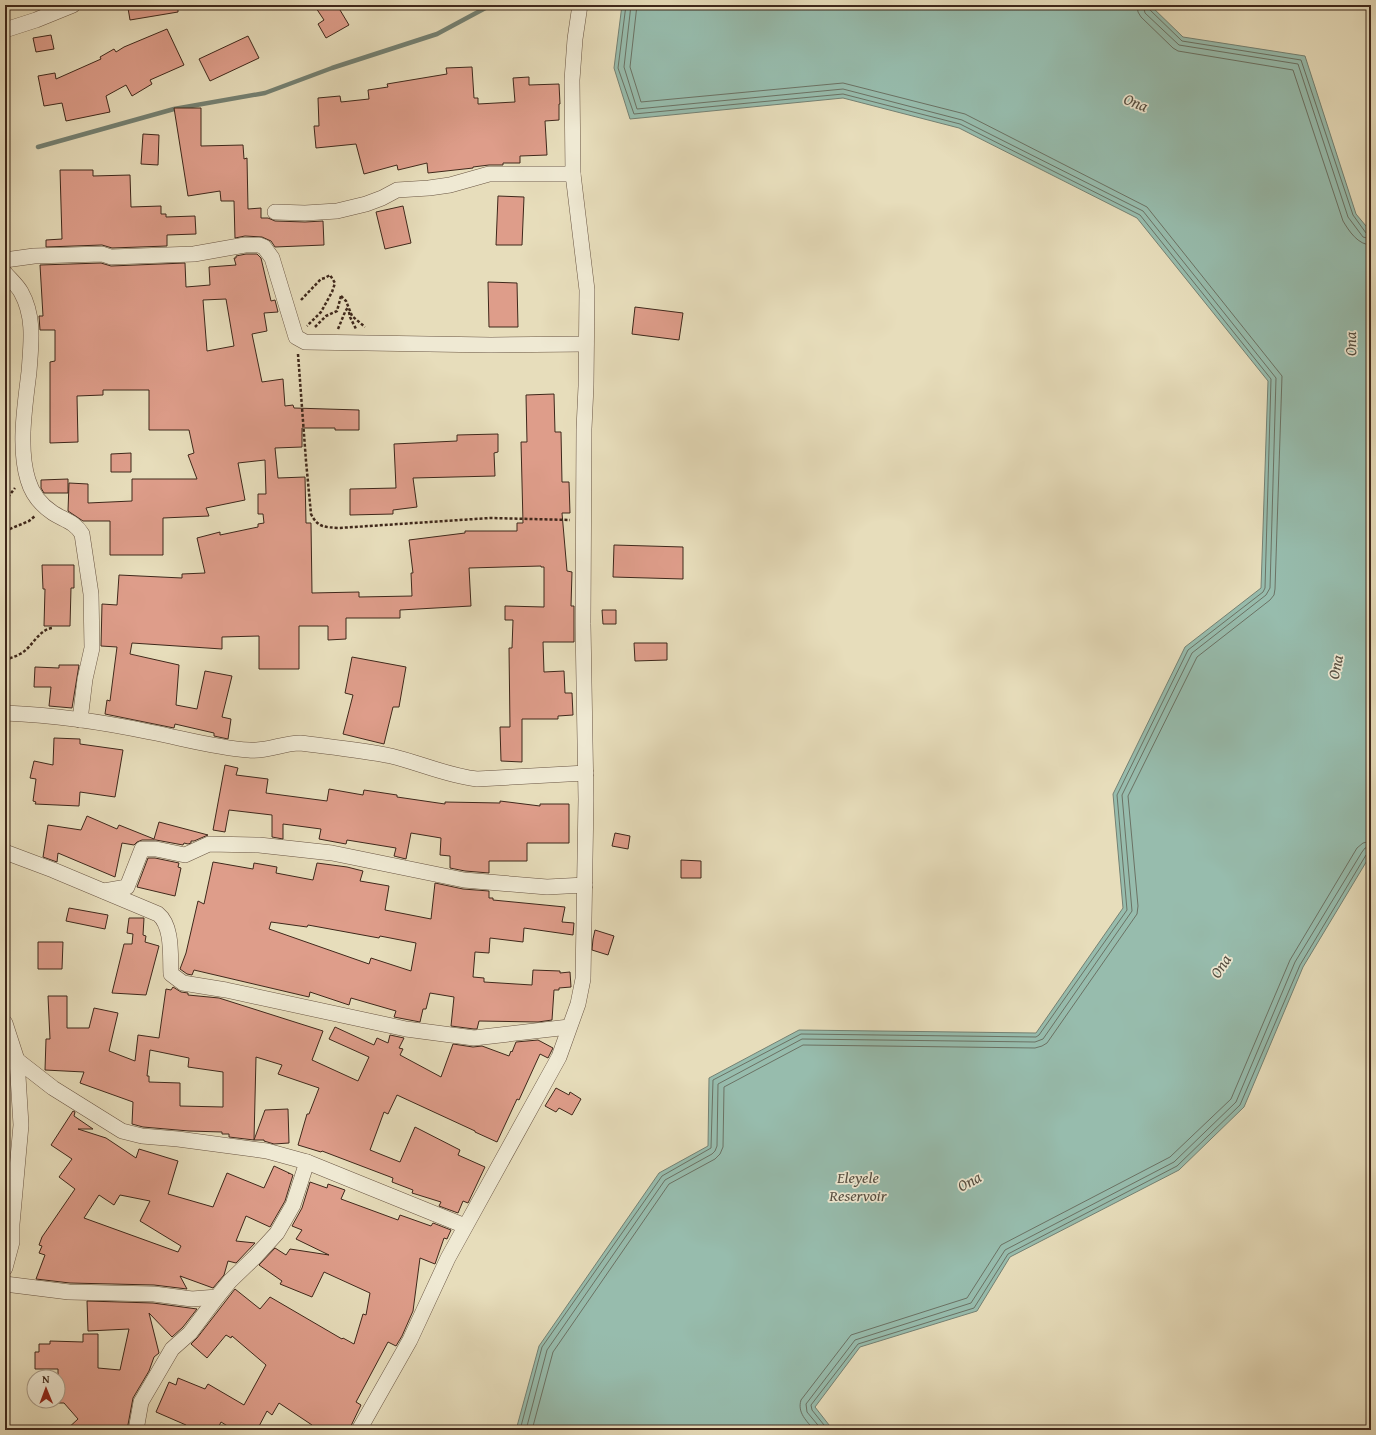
<svg xmlns="http://www.w3.org/2000/svg" width="1376" height="1435" font-family="'Gentium Book Plus',serif">
<rect width="100%" height="100%" fill="#e7ddbb"/>
<filter id="stains"><feTurbulence type="fractalNoise" baseFrequency=".005" numOctaves="4"/><feColorMatrix values="0 0 0 0 .2 0 0 0 0 .09 0 0 0 0 .02 0 0 0 .5 -.17"/></filter>
<radialGradient id="worn" r=".72"><stop offset=".6" stop-color="#630" stop-opacity="0"/><stop offset="1" stop-color="#630" stop-opacity=".3"/></radialGradient>
<path fill="#97bcad" stroke="#748173" d="M622,5H1150L1183,37L1305,56L1356,214L1371,232V854L1303,967L1244,1107L1179,1170L1010,1257L977,1311L860,1347L815,1407L833,1430H516L539,1346L659,1173L708,1146L709,1078L799,1030L1036,1033L1123,908L1113,794L1185,647L1261,588L1268,381L1137,218L959,128L843,98L630,119L614,68Z"/>
<g fill="none" stroke-linecap="round" stroke-linejoin="round">
<g stroke="#6b7264" stroke-width="1">
<path d="M1137,5L1138,12L1141,17L1173,48L1178,51L1293,70L1343,221C1349,231 1358,245 1371,245"/>
<path d="M1143,5L1145,13L1179,45L1298,64L1348,217L1363,237L1371,239"/>
<path d="M1148,5L1149,9L1182,41L1301,60L1353,215L1366,233L1371,234"/>
<path d="M520,1430L542,1347L662,1176L711,1148L713,1080L801,1034L1036,1037L1039,1035L1127,910L1117,795L1188,650L1263,592L1265,588L1271,379L1140,215L960,124L843,94L634,114L618,68L626,5"/>
<path d="M526,1430L547,1350L665,1180L712,1154L715,1151L717,1146L718,1084L802,1039L1035,1042L1043,1039L1132,911L1122,795L1192,653L1266,595L1270,588L1276,378L1143,211L962,120L843,89L637,109L624,67L631,5"/>
<path d="M532,1430L553,1352L669,1184L715,1159L720,1154L723,1147L724,1087L803,1045L1035,1048L1042,1046L1047,1043L1137,914L1138,906L1128,796L1197,657L1270,600L1274,595L1275,589L1282,376L1147,207L965,114L843,83L641,102L630,67L637,5"/>
<path d="M814,1430C807,1421 797,1413 801,1400L851,1335L967,1298L1001,1245L1170,1157L1231,1099L1290,960L1357,848L1363,843L1371,841"/>
<path d="M822,1430L807,1412L806,1404L855,1340L971,1303L1005,1250L1174,1162L1236,1102L1295,962L1362,852L1365,848L1371,847"/>
<path d="M828,1430L812,1410L811,1405L858,1344L974,1308L1008,1254L1177,1166L1240,1105L1300,965L1366,855L1371,852"/>
</g>
<path stroke="#748173" stroke-width="4.5" d="M38,147L174,109L265,93L332,68L437,34L491,5"/>
</g>
<g fill="#de9d8a" stroke="#3f281b" fill-rule="evenodd">
<path d="M146,5H178V12L130,20L128,8Z"/>
<path d="M314,5H337L349,25L326,38L318,24L324,20Z"/>
<path d="M167,29L184,65L150,80L152,84L132,96L126,85L106,96L110,112L66,121L62,103L44,106L38,76L55,73L56,79L101,59L100,57L114,49L116,52L124,47Z"/>
<path d="M51,35L54,49L36,52L33,38Z"/>
<path d="M248,36L259,58L210,81L199,59Z"/>
<path d="M472,67L474,98H478V104L515,102L513,78L529,77V85L559,84L560,104H559V120L545,121L547,155L520,156V163H503V165H489L473,167V168L428,173L427,163L398,170L397,165L364,174L356,144L316,148L314,126H319L318,98L340,96L341,102L369,99L368,90L388,87L387,84L447,74L446,68Z"/>
<path d="M174,108H201V146L243,145L244,159L247,158L248,209L261,208V218H268L275,221L305,222L323,221L324,245L275,247L271,241L262,237L245,236L235,238L234,201H221L220,191L188,196Z"/>
<path d="M143,134L159,135L158,165L141,164Z"/>
<path d="M60,170H93V176L130,175L131,207L161,206V214H166V217L195,216L196,234L167,235V246L112,248L102,245L46,247V240L62,239Z"/>
<path d="M498,196L524,197L522,245H496Z"/>
<path d="M403,206L411,243L385,249L376,212Z"/>
<path d="M246,254H257L261,258L271,301L275,300L278,312L264,313L267,331L252,334L262,382L283,379L285,406L293,405L294,408L359,410V430H335V428H302V447L275,448L278,478L305,477L306,523H311L312,593L359,592V597L412,596L411,573H413L409,540L465,533V531H517V523H523L521,442H527L526,395L554,394L555,432H561L562,482H569L570,513H562L567,571L572,572L571,606H574V642H543L544,672L564,671L565,693H572L573,715L558,716V719H522V762L501,761L500,727H510L509,648H512L513,620H505V606L544,607V567H541V566L469,568L471,606L400,610V618H346V639L328,640V626H299V669H259V636L222,637V649L132,643L130,654L179,665L176,705L197,709L205,671L232,676L222,717L231,719L228,739L214,736V733L175,724L174,728L105,714L107,700L110,701L117,647L101,646L102,604L117,605L119,575L182,578V574L205,573L197,538L220,532V535L258,527V524L264,523L263,514H258V494H266L265,460L238,463L245,500L206,508L209,516L163,518V555H110V521H83L68,511L69,483L88,484V503L132,501V479H197L188,455L194,453L189,430H149V390H103V395L77,396L78,442L50,443V362L55,361V330H40L39,316H43L40,265L101,263L111,266L185,263L186,287L210,285L209,267L236,265L234,258H236V256ZM226,299L234,346L207,351L203,300Z"/>
<path d="M488,282L517,283L518,327H489Z"/>
<path d="M635,307L683,313L679,340L632,334Z"/>
<path d="M498,434V452L494,453L495,476L413,478L417,507L393,510V514L350,515V489L396,488L394,444L457,441V435Z"/>
<path d="M131,453V472H111V454Z"/>
<path d="M68,479V493H44L41,488V480Z"/>
<path d="M614,545L683,547V579L613,577Z"/>
<path d="M42,565H74V588H71L70,626H44L45,589H43Z"/>
<path d="M602,610H616V624H603Z"/>
<path d="M634,643H667V660L635,661Z"/>
<path d="M352,657L406,667L399,707H393L384,744L343,734L353,695L345,693Z"/>
<path d="M59,665H79L72,708L49,706L51,687H34L35,667L59,668Z"/>
<path d="M54,738L80,739V744L123,750L115,797L80,792L79,806L35,804L36,802L33,801L36,779L30,778L34,761L53,765Z"/>
<path d="M225,765L238,768L236,775L268,779L266,793L327,801L329,789L363,795L364,790L397,795V797L445,804V802L500,803V801L540,806V804H569V843H527V861H489V873L465,871L450,868V856L440,855L441,838L411,833L406,859L394,856L396,848L347,840L346,844L319,839L321,829L283,824V839L272,837V815L229,810L225,832L213,830Z"/>
<path d="M87,816L117,829L119,825L154,839L159,822L208,835L194,841H191V843L188,844L184,843L183,845L156,840H142L137,842L134,845L122,843L115,877L58,853L57,862L43,857L48,825L81,830Z"/>
<path d="M615,833L630,836L628,849L612,846Z"/>
<path d="M148,858H155L179,863L178,867L181,868L175,896L137,887Z"/>
<path d="M681,860L701,861V878H681Z"/>
<path d="M213,862L253,869L254,863L277,867L276,873L313,880L317,863L347,867L363,871L360,881L389,886L385,910L431,919L435,883L463,889L489,891V898H493V900L565,907L562,922L574,923L573,935L524,928L523,942L490,938L489,953L475,952L473,977L484,978V982L532,985L533,970L560,971V973L570,972L571,987L559,988V990H554L552,1020L538,1022L479,1021L477,1029H474L451,1026L454,997L430,993L426,1009H423L420,1022L394,1017L396,1011L351,998L349,1005L310,992L309,997L194,970L192,975L187,974L180,969L186,953L198,901L204,904ZM271,922L307,927L308,925L379,938L380,936L416,943L411,971L371,958L369,964L269,929Z"/>
<path d="M69,908L108,915L105,929L66,921Z"/>
<path d="M129,918H144L143,935L146,936L145,942L159,946L146,995L112,993L124,944H132L133,934L127,933Z"/>
<path d="M595,930L614,936L608,955L592,950L593,939Z"/>
<path d="M38,942H63L62,969H38Z"/>
<path d="M173,987L181,992L188,993V995L219,998L323,1031L312,1060L358,1081L369,1057L329,1039L335,1027L374,1045L377,1038L388,1043L390,1035L404,1038L399,1048L403,1049L400,1055L441,1077L453,1044L473,1047L482,1046L509,1056L511,1051L512,1052L516,1042L538,1040L553,1048L548,1058L540,1054L519,1100L517,1099L497,1142L475,1132V1131L397,1095L388,1114L384,1112L370,1150L400,1162L415,1127L460,1150L458,1155L485,1167L468,1203L463,1201L458,1213L439,1206L441,1202L412,1193L413,1190L392,1182L393,1178L322,1151L321,1152L298,1145L307,1114H309L319,1088L278,1074L282,1065L256,1057L254,1140L229,1137V1134H222V1132L189,1131L143,1127L132,1124L133,1102L80,1083L84,1072L45,1070L46,1039H50L48,996H67V1028H89L94,1008L118,1013L109,1051L135,1061L138,1035L159,1038L166,989L171,990ZM150,1050L189,1058L188,1067L223,1072V1107L180,1106V1083L149,1082V1076H147Z"/>
<path d="M556,1088L569,1095L570,1092L581,1099L572,1115L559,1108L556,1112L545,1106Z"/>
<path d="M288,1109L289,1143L274,1144L264,1141V1140H254L265,1110Z"/>
<path d="M73,1111L75,1112L74,1116L93,1129H78L106,1138L136,1158L139,1149L178,1161L168,1194L213,1207L227,1173L264,1188L274,1166L289,1173V1174V1173L293,1175L285,1201L270,1227L246,1216L236,1241L255,1243L236,1263L228,1261L224,1275L213,1288L180,1276L187,1289L154,1285L70,1283L36,1279L45,1255L39,1253L42,1246L39,1245L42,1237L75,1189L59,1177L72,1159L51,1145ZM99,1195L114,1205L120,1195L150,1201L140,1221L181,1246L178,1252L84,1218Z"/>
<path d="M310,1182L327,1188L328,1184L345,1190L341,1199L398,1220L400,1215L431,1226L433,1223L451,1230L447,1239L444,1238L435,1264L420,1258L413,1311L402,1336L396,1346L388,1342L356,1402L361,1405L349,1430H310L312,1425L279,1403L272,1415L267,1411L257,1430H234L221,1422L217,1430H182L186,1425L156,1412L169,1382L176,1385L178,1378L205,1389L208,1384L244,1405L266,1365L232,1336L231,1338L226,1335L207,1358L191,1344L197,1338L235,1289L260,1309L270,1297L342,1339L343,1338L354,1344L363,1314L366,1315L370,1293L324,1272L312,1297L280,1284L282,1281L259,1265L275,1248L286,1255L290,1249L329,1255L296,1239L302,1230L292,1226L302,1208Z"/>
<path d="M87,1301L153,1303L197,1309L183,1327L172,1337L149,1313L159,1353L154,1357L149,1371L133,1398L127,1430H66L78,1419L64,1403H58V1369H35V1352H39V1344H50V1341L83,1342V1334H98V1368L120,1370L129,1329L88,1331Z"/>
</g>
<g fill="none" stroke-linecap="round" stroke-linejoin="round">
<g stroke="#695543" stroke-width="16">
<g id="minor">
<path d="M5,30L36,20L73,5"/>
<path d="M275,212L305,213L337,211L366,204L382,198L397,190L429,188L450,185L489,174H573"/>
<path d="M5,260L34,256L102,254L111,257L194,254L245,245H259L264,247L272,258L296,337L305,342L491,345L586,344"/>
<path d="M5,273C10,279 17,285 21,292C35,317 31,344 29,372C25,405 18,448 28,480C32,494 41,505 53,513C64,520 75,522 82,534L91,594L92,648L85,679L80,720"/>
<path d="M5,713C53,715 103,722 150,732C182,738 216,748 249,750C266,752 283,743 300,743C330,747 361,750 391,756C420,763 448,776 477,779L586,773"/>
<path d="M5,852L53,870L158,914C173,926 170,956 171,974L183,983L226,990L406,1029L474,1038L569,1027"/>
<path d="M104,891L127,887L142,849H156L185,855L209,844L259,845L332,853L464,880L547,887L585,885"/>
<path d="M5,1023L17,1060L21,1125L12,1224V1242L5,1268"/>
<path d="M17,1060L53,1088L122,1131L142,1136L178,1139L267,1151L307,1162L465,1226"/>
<path d="M5,1284L69,1292L154,1294L192,1299L217,1297L230,1281L255,1257L277,1233L293,1205L307,1162"/>
<path d="M136,1430L141,1402L172,1349L190,1333L217,1297"/>
<path d="M359,1430L410,1340L448,1258L559,1057L578,1004L583,979L586,799L583,624L584,429L586,386L587,290L573,174L572,80L575,39L580,5"/>
</g>
</g>
<g stroke="#3f281b" stroke-width="2.5" stroke-dasharray="3 2" stroke-linecap="butt">
<path d="M341,296L346,301L352,316L365,327"/>
<path d="M301,300L321,279L325,278L330,275L335,283L332,292L321,312L307,326"/>
<path d="M349,312L350,317L356,329"/>
<path d="M315,327L326,316L337,311L341,296"/>
<path d="M338,329L345,312L348,307"/>
<path d="M298,354L306,461L311,514C318,528 325,527 339,528L490,518L570,520"/>
<path d="M5,501L15,488"/>
<path d="M5,531L29,521L35,516"/>
<path d="M5,660C10,658 15,657 20,654C32,648 38,630 52,628"/>
</g>
<use href="#minor" stroke="#efe9d3" stroke-width="15"/>
</g>
<g text-anchor="middle" dominant-baseline="central" stroke-width="3.5" stroke-linejoin="round" paint-order="stroke">
<g font-size="16" font-style="italic" fill="#554d40" stroke="#efe9d3">
<text transform="translate(1136 102) rotate(22)">Ona</text>
<text transform="translate(1350 344) rotate(-91)">Ona</text>
<text transform="translate(1335 667) rotate(-79)">Ona</text>
<text transform="translate(1220 966) rotate(-57)">Ona</text>
<text x="858" y="1177">Eleyele<tspan x="858" dy="18">Reservoir</tspan></text>
<text transform="translate(969 1181) rotate(-28)">Ona</text>
</g>
</g>
<rect width="1376" height="1435" fill="none" stroke="#e7ddbb" stroke-width="20"/>
<rect x="6" y="6" width="1364" height="1423" fill="none" stroke="#3f281b" stroke-width="2"/>
<rect x="10" y="10" width="1356" height="1415" fill="none" stroke="#3f281b"/>
<g transform="translate(46 1389) rotate(359)"><circle r="19" fill="#efe9d3" stroke="#a99c89"/>
<path d="M0-3L7 15L0 10L-7 15Z" fill="#8f2418"/>
<text y="-6" font-size="11" font-weight="bold" text-anchor="middle" fill="#3f281b">N</text>
</g>
<rect width="100%" height="100%" filter="url(#stains)"/>
<rect width="100%" height="100%" fill="url(#worn)"/>
</svg>
